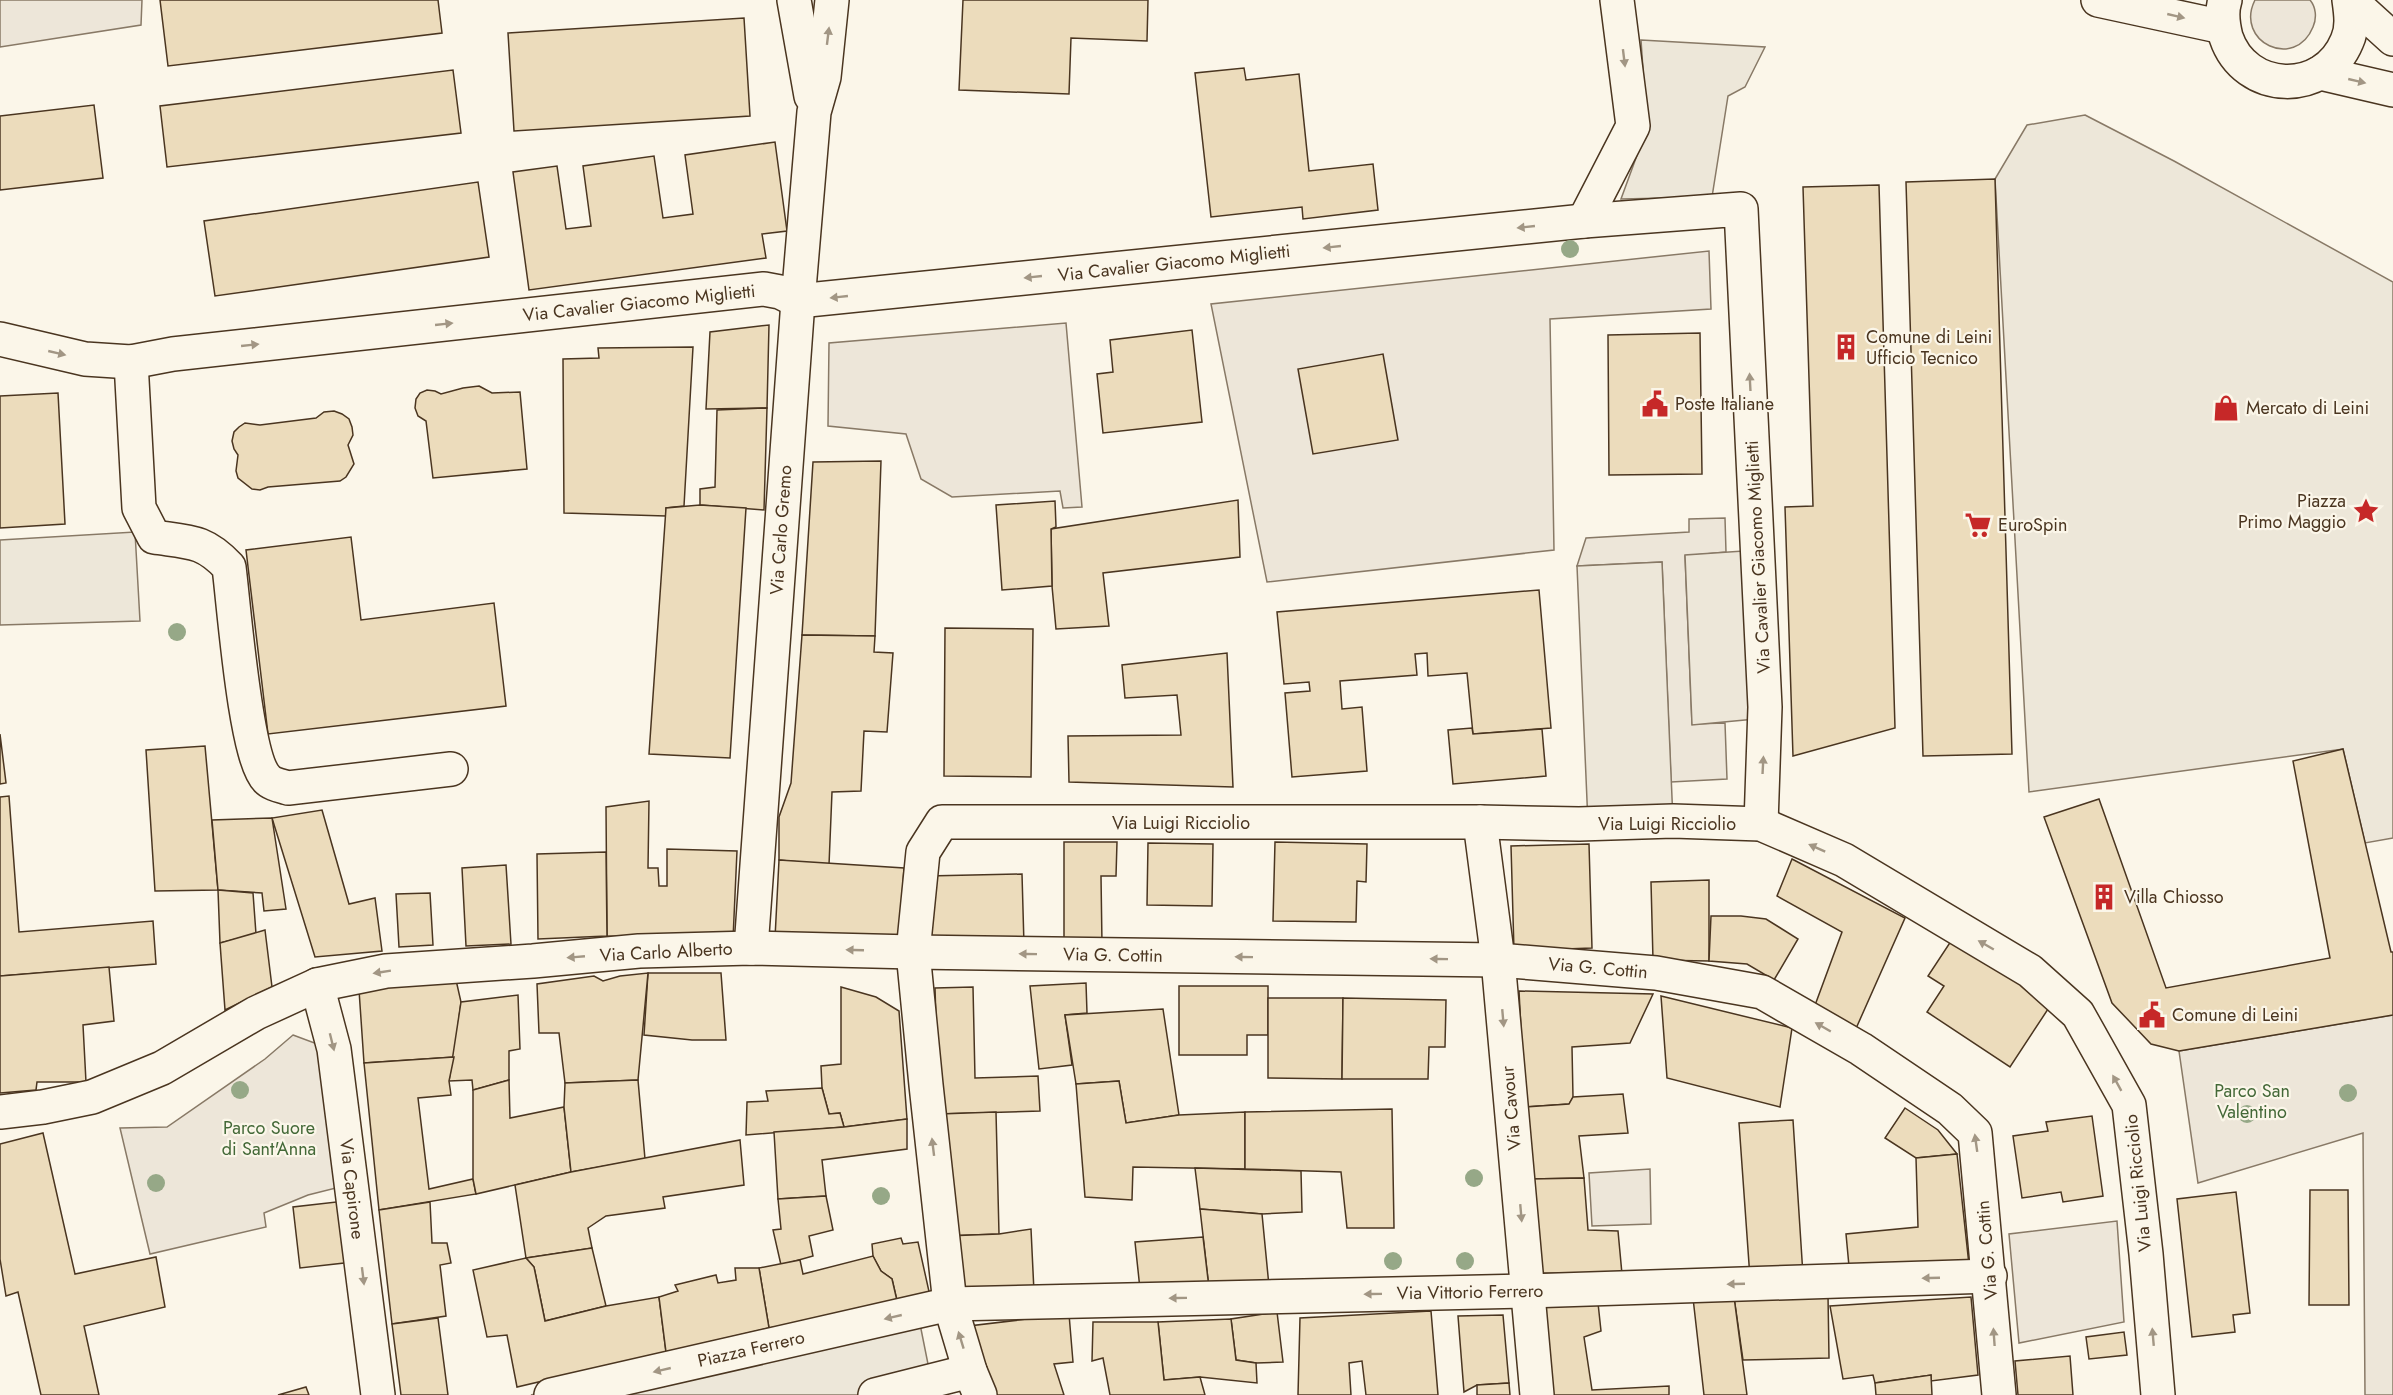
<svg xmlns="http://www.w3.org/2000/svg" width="2393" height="1395" font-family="Jost,sans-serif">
<rect width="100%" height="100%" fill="#fbf6e9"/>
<g fill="#ede6d9" stroke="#887966" stroke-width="1.5">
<path d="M0,0H142L141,25L0,47Z"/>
<path d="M2255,0H2310C2316,7 2317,18 2313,27C2295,71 2234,42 2255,0Z"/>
<path d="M1709,251L1711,309L1550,319L1554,550L1267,582L1211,304Z"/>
<path d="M1066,323L1082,507L1063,508L1060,491L952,497L921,479L906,434L828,426L829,343Z"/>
<path d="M1725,518L1726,552L1685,556L1692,724L1725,723L1727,779L1671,782L1662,562L1577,566L1586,538L1689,532V519Z"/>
<path d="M2393,1015V1395H2365L2363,1133L2198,1183L2179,1051Z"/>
<path d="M293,1035L328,1048L340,1187L308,1195L264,1213L266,1227L150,1254L120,1128L167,1127L265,1059Z"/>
<path d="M1650,1169L1651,1224L1592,1226L1589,1173Z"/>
<path d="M2117,1221L2124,1322L2019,1343L2009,1234Z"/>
</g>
<g fill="#ede7d9" stroke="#887966" stroke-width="1.5">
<path d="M1641,40L1765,47L1745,87L1728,96L1712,197L1621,199L1647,128Z"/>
<path d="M2085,115L2174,161L2393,282V838L2365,843L2343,749L2029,792L1995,179L2027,125Z"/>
<path d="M135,532L140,621L0,625V540Z"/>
<path d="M1758,550L1766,718L1692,725L1685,555Z"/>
<path d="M1662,562L1673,821L1588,824L1577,566Z"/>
<path d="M916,1304L933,1389L915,1395H531Z"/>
</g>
<g fill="#ecdcbc" stroke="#4a3520" stroke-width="1.5">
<path d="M160,0H438L442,33L168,66Z"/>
<path d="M963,0H1148L1147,41L1071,38L1069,94L959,90Z"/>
<path d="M744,18L750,116L514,131L508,33Z"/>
<path d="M1244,68L1246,80L1299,74L1309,171L1373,164L1378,210L1303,219L1302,207L1211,217L1195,73Z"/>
<path d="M453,70L461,133L167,167L160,106Z"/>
<path d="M94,105L103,178L0,190V116Z"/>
<path d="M775,142L787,231L762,234L766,258L529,290L513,172L557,166L566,229L591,226L583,166L654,156L663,218L693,214L685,155Z"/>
<path d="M1995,179L2012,754L1923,756L1906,182Z"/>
<path d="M478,182L489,257L215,296L204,221Z"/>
<path d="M1879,185L1895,728L1793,756L1785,507L1813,506L1803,187Z"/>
<path d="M769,325L767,408L706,409L710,332Z"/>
<path d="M1192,330L1202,422L1103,433L1097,374L1113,372L1110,340Z"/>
<path d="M1700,333L1702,474L1609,475L1608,335Z"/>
<path d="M693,347L684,506L666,508V516L564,513L563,359L599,358L598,348Z"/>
<path d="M1383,354L1398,440L1313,454L1298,369Z"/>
<path d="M479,386L492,393L520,392L527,469L433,478L426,421L418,416L415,408L416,399L420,393L427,390L435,391L441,394L463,388Z"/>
<path d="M58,393L65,524L0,528V396Z"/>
<path d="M767,408L764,510L700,505V489L715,487L717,410Z"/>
<path d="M334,411L342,414L349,419L352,427L353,435L348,445L354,464L346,477L340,481L268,487L260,490L252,489L238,478L236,471L238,455L234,449L232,441L234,432L239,427L245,423L260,425L316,418L324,412Z"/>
<path d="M881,461L875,636L802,635L813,462Z"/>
<path d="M1238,500L1240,557L1103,573L1109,626L1056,629L1052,586L1051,529Z"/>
<path d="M1055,501L1056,527L1051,529L1052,586L1002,590L996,505Z"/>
<path d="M700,505L746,508L730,758L649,754L666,508Z"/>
<path d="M351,537L361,620L494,603L506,706L268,734L246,550Z"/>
<path d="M1539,590L1551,728L1473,734L1467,673L1428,676L1427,653L1415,654L1417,675L1340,681L1342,709L1362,707L1367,771L1292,777L1285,693L1310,691L1309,682L1284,684L1277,612Z"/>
<path d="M945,628L1033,629L1031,777L944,776Z"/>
<path d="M802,635L875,636L874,652L893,653L887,732L864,731L861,791L832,792L829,865L779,860V817L791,783Z"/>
<path d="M1227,653L1233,787L1069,782L1068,736L1181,735L1177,695L1125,698L1122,665Z"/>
<path d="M1472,728L1473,734L1542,729L1546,776L1453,784L1448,730Z"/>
<path d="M0,734L6,783L0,784Z"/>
<path d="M205,746L218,890L155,891L146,750Z"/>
<path d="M2343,749L2391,952H2393V1015L2179,1051L2151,1044L2112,1003L2044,817L2099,799L2166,988L2330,958L2293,761Z"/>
<path d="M9,796L19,932L153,921L156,964L0,976V797Z"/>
<path d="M649,801L648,868H658L659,886H667V849L737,851L733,939L607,936L606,807Z"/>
<path d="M322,810L349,904L375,898L382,951L315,957L272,818Z"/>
<path d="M272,818L286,909L264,911L262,893L218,890L212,820Z"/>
<path d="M1064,842H1117L1116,876H1101L1102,944H1064Z"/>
<path d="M1275,842L1367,844L1366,882L1357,881L1356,922L1273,921Z"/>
<path d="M1148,843L1213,844L1212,906L1147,905Z"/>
<path d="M1589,844L1592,948L1514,951L1511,846Z"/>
<path d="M606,852L607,936L538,939L537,854Z"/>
<path d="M1792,859L1905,918L1854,1033L1814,1008L1842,932L1777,896Z"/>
<path d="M779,860L904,868L899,943L775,938Z"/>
<path d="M506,865L511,944L466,946L462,868Z"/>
<path d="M1022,874L1024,945L925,944L927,876Z"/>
<path d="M1709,880V961L1653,960L1651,882Z"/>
<path d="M218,890L253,893L256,934L220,943Z"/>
<path d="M430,893L433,945L399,947L396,894Z"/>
<path d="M1711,916H1741L1766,919L1798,939L1774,980L1747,964L1709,961Z"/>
<path d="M265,930L272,987L225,1010L220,943Z"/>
<path d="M1953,938L2052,1003L2010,1067L1927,1012L1944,986L1928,976Z"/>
<path d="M109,967L114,1021L83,1025L86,1082H37L36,1090L0,1093V976Z"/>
<path d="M648,973H721L726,1040H692L644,1035Z"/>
<path d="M648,973L638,1080L565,1083L559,1033H539L537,984L594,976L603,981L620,976Z"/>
<path d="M456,980L461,1002L454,1057L364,1063L359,990Z"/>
<path d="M1086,983L1087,1013L1065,1015L1072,1065L1039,1069L1030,986Z"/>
<path d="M1179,986H1268V1035H1247V1055H1179Z"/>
<path d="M841,987L876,997L899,1011L907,1119L844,1127L840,1113L829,1114L822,1088L821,1066L841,1064Z"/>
<path d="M973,987L975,1078L1038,1076L1040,1111L939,1114L935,988Z"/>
<path d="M1519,991L1653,994L1630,1043L1572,1047L1573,1097L1569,1104L1525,1107Z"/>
<path d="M518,995L520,1049L509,1051V1080L473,1090L472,1080L449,1081L461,1002Z"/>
<path d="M1661,996L1792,1028L1780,1107L1667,1078Z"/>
<path d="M1268,998H1343L1342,1079L1268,1078Z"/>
<path d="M1343,998L1446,1000L1445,1047H1429L1428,1079H1342Z"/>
<path d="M1163,1009L1179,1115L1126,1123L1119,1081L1076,1084L1065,1015Z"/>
<path d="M454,1057L449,1081L451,1095L418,1098L429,1189L473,1179L476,1194L379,1210L364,1063Z"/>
<path d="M509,1080L510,1118L564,1107L571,1172L476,1194L473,1179V1090Z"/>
<path d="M638,1080L645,1159L571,1172L564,1107L565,1083Z"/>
<path d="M1119,1081L1126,1123L1179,1115L1245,1112V1169L1133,1167L1132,1200L1085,1197L1076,1084Z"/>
<path d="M822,1088L829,1114L840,1113L844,1127L746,1135L747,1102L768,1101L766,1091Z"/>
<path d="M1623,1094L1628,1133L1579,1136L1584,1178L1530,1179L1525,1107L1569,1104L1573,1097Z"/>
<path d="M1905,1108L1938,1130L1957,1154L1916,1158L1885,1138Z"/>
<path d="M1392,1109L1394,1228H1347L1341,1172L1245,1169V1112Z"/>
<path d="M996,1112L999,1234L945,1236L939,1114Z"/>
<path d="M2092,1116L2103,1196L2063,1202L2061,1192L2022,1198L2013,1136L2048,1131L2046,1122Z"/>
<path d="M907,1119V1149L822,1160L826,1196L778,1199L774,1132L844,1127Z"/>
<path d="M1793,1120L1803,1275L1750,1278L1739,1123Z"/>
<path d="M43,1133L75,1274L156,1257L165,1307L84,1326L99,1395H41L18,1292L6,1296L0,1259V1144Z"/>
<path d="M740,1140L744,1185L663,1197L665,1208L606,1216L588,1228L592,1248L526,1258L515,1185L571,1172Z"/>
<path d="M1957,1154L1970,1274L1850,1277L1846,1234L1918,1227L1916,1158Z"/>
<path d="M1195,1168L1301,1171L1302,1212L1262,1214L1200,1209Z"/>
<path d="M1584,1178L1588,1230L1618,1231L1622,1274L1535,1273L1530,1179Z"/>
<path d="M2310,1190H2348L2349,1305H2309Z"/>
<path d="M2236,1192L2250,1313L2233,1315L2235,1332L2192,1337L2177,1199Z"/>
<path d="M826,1196L833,1230L809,1236L813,1256L781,1265L773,1230L781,1229L778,1199Z"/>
<path d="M345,1201L353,1262L300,1268L293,1207Z"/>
<path d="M430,1202L432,1243H447L451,1263L440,1265L446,1316L392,1324L379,1210Z"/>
<path d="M1200,1209L1262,1214L1269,1286L1209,1288Z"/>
<path d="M1031,1229L1034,1292L957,1295L945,1236L999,1234Z"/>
<path d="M1203,1237L1209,1288L1140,1289L1135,1242Z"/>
<path d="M901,1238L903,1244L918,1242L930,1296L898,1305L892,1279L881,1271L873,1256L872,1244Z"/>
<path d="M592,1248L606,1306L545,1321L534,1267L526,1258Z"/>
<path d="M873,1256L881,1271L892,1279L898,1305L769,1328L759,1268L800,1260L803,1274Z"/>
<path d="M526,1258L534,1267L545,1321L606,1306L659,1297L666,1352L517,1387L507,1335L487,1337L473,1270Z"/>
<path d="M735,1268H759L769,1328L666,1352L659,1297L678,1291L675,1285L716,1275L718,1283L736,1280Z"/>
<path d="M1828,1295L1829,1358L1743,1360L1734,1297Z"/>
<path d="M1734,1297L1747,1395H1704L1693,1298Z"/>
<path d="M1971,1297L1978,1375L1931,1381V1375L1875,1383L1873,1375L1843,1379L1830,1306Z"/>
<path d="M1598,1303L1601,1331L1584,1337L1592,1390L1669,1386V1395H1542L1534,1306Z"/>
<path d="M1431,1311L1438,1395H1366L1362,1361L1349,1363L1351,1395H1298L1300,1318Z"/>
<path d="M1277,1312L1283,1362L1256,1363L1236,1360L1231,1319Z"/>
<path d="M1069,1314L1073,1362L1054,1364L1064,1395H989L969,1326Z"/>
<path d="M1503,1315L1509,1383L1477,1385L1464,1392L1458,1316Z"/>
<path d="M438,1318L448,1395H401L392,1324Z"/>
<path d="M1231,1319L1236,1360L1256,1363L1257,1383L1200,1377L1164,1380L1158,1322Z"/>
<path d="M1093,1322H1158L1164,1380L1200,1377L1205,1395H1110L1103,1358L1092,1361Z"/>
<path d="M2124,1332L2127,1355L2089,1359L2086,1337Z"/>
<path d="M2070,1356L2073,1395H2018L2015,1361Z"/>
<path d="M1931,1375L1932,1395H1876L1875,1383Z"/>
<path d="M1509,1383L1510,1395H1477V1385Z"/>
<path d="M306,1387L309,1395H278Z"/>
</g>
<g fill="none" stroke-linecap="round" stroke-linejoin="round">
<g stroke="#4a3520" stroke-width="36">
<g id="minor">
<path d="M794,0L811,96"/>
<path d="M1584,221L1633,126L1617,0"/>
<path d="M0,339L85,359L131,362L173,354L764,289L780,292L798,301L1584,221L1741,209L1765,707L1761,824"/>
<path d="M131,362L139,508L154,537C189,542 204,540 229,567C234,606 245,757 267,779C271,784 282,786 288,788L451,769"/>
<path d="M1480,822L1498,960L1537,1395"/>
<path d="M751,948L798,301L814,112L824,77L832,0"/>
<path d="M317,985L334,1049L378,1395"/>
<path d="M0,1112L43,1107L92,1097L162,1068L256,1013L317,985L386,971L533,961L639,951L751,948L913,952L1498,960L1656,973L1762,992L1861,1049L1950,1109L1975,1133L1999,1395"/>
<path d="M551,1395L950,1304L1528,1291L1990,1276"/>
<path d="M875,1395L970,1371"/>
<path d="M980,1395L970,1371L950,1304L926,1085L913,952L923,852L942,822H1480L1579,824L1673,821L1761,824L1844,860L2030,971L2078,1014L2129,1105L2146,1254L2158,1395"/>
</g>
</g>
<g stroke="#4a3520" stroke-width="36">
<g id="primary">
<path d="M2098,0L2223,27"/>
<path d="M2225,0C2221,12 2223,25 2226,37C2245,94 2324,97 2347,41C2353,28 2351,14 2349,0"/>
<path d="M2350,0L2393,39"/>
<path d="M2320,73L2393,90"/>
</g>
</g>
<use href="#minor" stroke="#fbf6e9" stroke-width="33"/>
<use href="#primary" stroke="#fbf6e9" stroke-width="33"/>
</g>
<g fill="#96a887">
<circle cx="1570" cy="249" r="9"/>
<circle cx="177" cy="632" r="9"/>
<circle cx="240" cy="1090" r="9"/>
<circle cx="2348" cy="1093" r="9"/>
<circle cx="2247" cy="1114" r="9"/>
<circle cx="1474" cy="1178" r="9"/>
<circle cx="156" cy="1183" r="9"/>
<circle cx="881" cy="1196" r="9"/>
<circle cx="1393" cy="1261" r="9"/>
<circle cx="1465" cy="1261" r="9"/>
</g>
<defs><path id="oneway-solid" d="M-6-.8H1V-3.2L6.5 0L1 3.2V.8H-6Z" transform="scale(1.5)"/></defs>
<g fill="#a29684">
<use href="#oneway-solid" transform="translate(2176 16) rotate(13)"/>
<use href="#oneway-solid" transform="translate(828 36) rotate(-83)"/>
<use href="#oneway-solid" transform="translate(1624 58) rotate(83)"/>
<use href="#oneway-solid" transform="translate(2357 81) rotate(13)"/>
<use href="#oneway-solid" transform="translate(1526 227) rotate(174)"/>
<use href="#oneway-solid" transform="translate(1332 247) rotate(174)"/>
<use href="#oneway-solid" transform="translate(1033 277) rotate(174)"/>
<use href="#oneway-solid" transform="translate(839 297) rotate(174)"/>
<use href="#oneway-solid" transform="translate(444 324) rotate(-6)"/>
<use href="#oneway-solid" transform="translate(250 345) rotate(-6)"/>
<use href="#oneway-solid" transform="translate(57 353) rotate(13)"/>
<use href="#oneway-solid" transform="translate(1750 382) rotate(-93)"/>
<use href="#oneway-solid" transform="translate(1763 765) rotate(-87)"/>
<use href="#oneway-solid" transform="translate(1817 848) rotate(-156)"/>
<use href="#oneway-solid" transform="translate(1986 945) rotate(-150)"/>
<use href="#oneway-solid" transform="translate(855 950) rotate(-178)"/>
<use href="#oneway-solid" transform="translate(1028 954) rotate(-179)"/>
<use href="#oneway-solid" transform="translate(576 957) rotate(175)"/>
<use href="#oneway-solid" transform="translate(1244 957) rotate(-179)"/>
<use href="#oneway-solid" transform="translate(1439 959) rotate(-179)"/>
<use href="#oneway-solid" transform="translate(382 972) rotate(171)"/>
<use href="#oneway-solid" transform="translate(1503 1018) rotate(85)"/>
<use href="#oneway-solid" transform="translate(1823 1027) rotate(-150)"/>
<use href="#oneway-solid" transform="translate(332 1042) rotate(76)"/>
<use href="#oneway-solid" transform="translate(2117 1083) rotate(-119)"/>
<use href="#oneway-solid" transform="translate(1976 1143) rotate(-98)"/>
<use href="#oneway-solid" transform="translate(933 1147) rotate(-97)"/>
<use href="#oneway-solid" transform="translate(1521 1213) rotate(85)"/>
<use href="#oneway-solid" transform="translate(363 1276) rotate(83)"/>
<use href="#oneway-solid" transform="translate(1931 1278) rotate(178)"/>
<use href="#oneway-solid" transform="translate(1736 1284) rotate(178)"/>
<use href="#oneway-solid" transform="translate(1373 1294) rotate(179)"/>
<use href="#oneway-solid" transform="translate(1178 1298) rotate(179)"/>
<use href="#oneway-solid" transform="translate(893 1317) rotate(167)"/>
<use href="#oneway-solid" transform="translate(1994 1337) rotate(-94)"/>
<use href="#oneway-solid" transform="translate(2153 1337) rotate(-95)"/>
<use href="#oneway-solid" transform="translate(961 1340) rotate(-107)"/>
<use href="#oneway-solid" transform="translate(662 1370) rotate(167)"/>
</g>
<defs>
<g id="building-bare" transform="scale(2.07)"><path d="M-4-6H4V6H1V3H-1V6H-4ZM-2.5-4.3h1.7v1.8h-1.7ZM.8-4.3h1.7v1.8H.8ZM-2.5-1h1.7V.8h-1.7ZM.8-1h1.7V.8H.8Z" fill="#c62828" stroke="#fbf6e9" stroke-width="2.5" paint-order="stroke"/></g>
<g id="civic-bare" transform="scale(2.07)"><path d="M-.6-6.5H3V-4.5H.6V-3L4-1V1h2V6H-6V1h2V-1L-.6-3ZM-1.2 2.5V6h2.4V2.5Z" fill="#c62828" stroke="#fbf6e9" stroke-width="2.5" paint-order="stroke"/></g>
<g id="shop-bare" transform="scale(2.07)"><path d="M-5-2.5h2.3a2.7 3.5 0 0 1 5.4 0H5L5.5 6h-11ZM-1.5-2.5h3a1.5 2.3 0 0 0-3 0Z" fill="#c62828" stroke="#fbf6e9" stroke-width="2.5" paint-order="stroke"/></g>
<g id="sight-bare" transform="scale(2.07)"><path d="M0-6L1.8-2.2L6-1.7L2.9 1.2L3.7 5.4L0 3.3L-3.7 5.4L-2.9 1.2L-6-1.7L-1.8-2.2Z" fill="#c62828" stroke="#fbf6e9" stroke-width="2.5" paint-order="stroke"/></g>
<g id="supermarket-bare" transform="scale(2.07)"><path d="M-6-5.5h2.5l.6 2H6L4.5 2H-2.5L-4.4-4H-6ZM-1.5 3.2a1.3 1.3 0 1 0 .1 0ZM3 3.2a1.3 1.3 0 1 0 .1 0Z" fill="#c62828" stroke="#fbf6e9" stroke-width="2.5" paint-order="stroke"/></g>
</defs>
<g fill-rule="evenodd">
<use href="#building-bare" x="1846" y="347"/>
<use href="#civic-bare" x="1655" y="404"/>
<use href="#shop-bare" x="2226" y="408"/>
<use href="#sight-bare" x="2366" y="511"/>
<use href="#supermarket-bare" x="1978" y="525"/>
<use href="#building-bare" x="2104" y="897"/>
<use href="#civic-bare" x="2152" y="1015"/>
</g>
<g text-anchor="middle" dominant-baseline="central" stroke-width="4.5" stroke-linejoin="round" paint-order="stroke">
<g font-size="18" fill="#4a3520" stroke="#fbf6e9">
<text transform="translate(1174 263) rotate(-6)">Via Cavalier Giacomo Miglietti</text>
<text transform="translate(639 303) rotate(-6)">Via Cavalier Giacomo Miglietti</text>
<text transform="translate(781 530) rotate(-86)">Via Carlo Gremo</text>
<text transform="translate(1758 557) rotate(-93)">Via Cavalier Giacomo Miglietti</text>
<text x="1181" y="823">Via Luigi Ricciolio</text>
<text x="1667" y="824">Via Luigi Ricciolio</text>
<text transform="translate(666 952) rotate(-3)">Via Carlo Alberto</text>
<text transform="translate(1113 955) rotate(1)">Via G. Cottin</text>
<text transform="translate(1598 968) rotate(5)">Via G. Cottin</text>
<text transform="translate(1511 1108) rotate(-95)">Via Cavour</text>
<text transform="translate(2138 1183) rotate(-96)">Via Luigi Ricciolio</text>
<text transform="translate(352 1189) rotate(83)">Via Capirone</text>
<text transform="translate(1987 1250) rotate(-95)">Via G. Cottin</text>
<text transform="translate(1470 1292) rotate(-1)">Via Vittorio Ferrero</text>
<text transform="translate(751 1349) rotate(-13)">Piazza Ferrero</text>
</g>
<g font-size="18" fill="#4a3520" stroke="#fbf6e9" text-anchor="start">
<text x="1866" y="337">Comune di Leini<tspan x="1866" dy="21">Ufficio Tecnico</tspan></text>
<text x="1675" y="404">Poste Italiane</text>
<text x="2246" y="408">Mercato di Leini</text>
<text x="2346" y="501" text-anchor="end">Piazza<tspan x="2346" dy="21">Primo Maggio</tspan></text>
<text x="1998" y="525">EuroSpin</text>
<text x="2124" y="897">Villa Chiosso</text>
<text x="2172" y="1015">Comune di Leini</text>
</g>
<g font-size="18" fill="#436837" stroke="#fbf6e9">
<text x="2252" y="1091">Parco San<tspan x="2252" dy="21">Valentino</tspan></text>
<text x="269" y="1128">Parco Suore<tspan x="269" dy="21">di Sant'Anna</tspan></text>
</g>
</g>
</svg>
